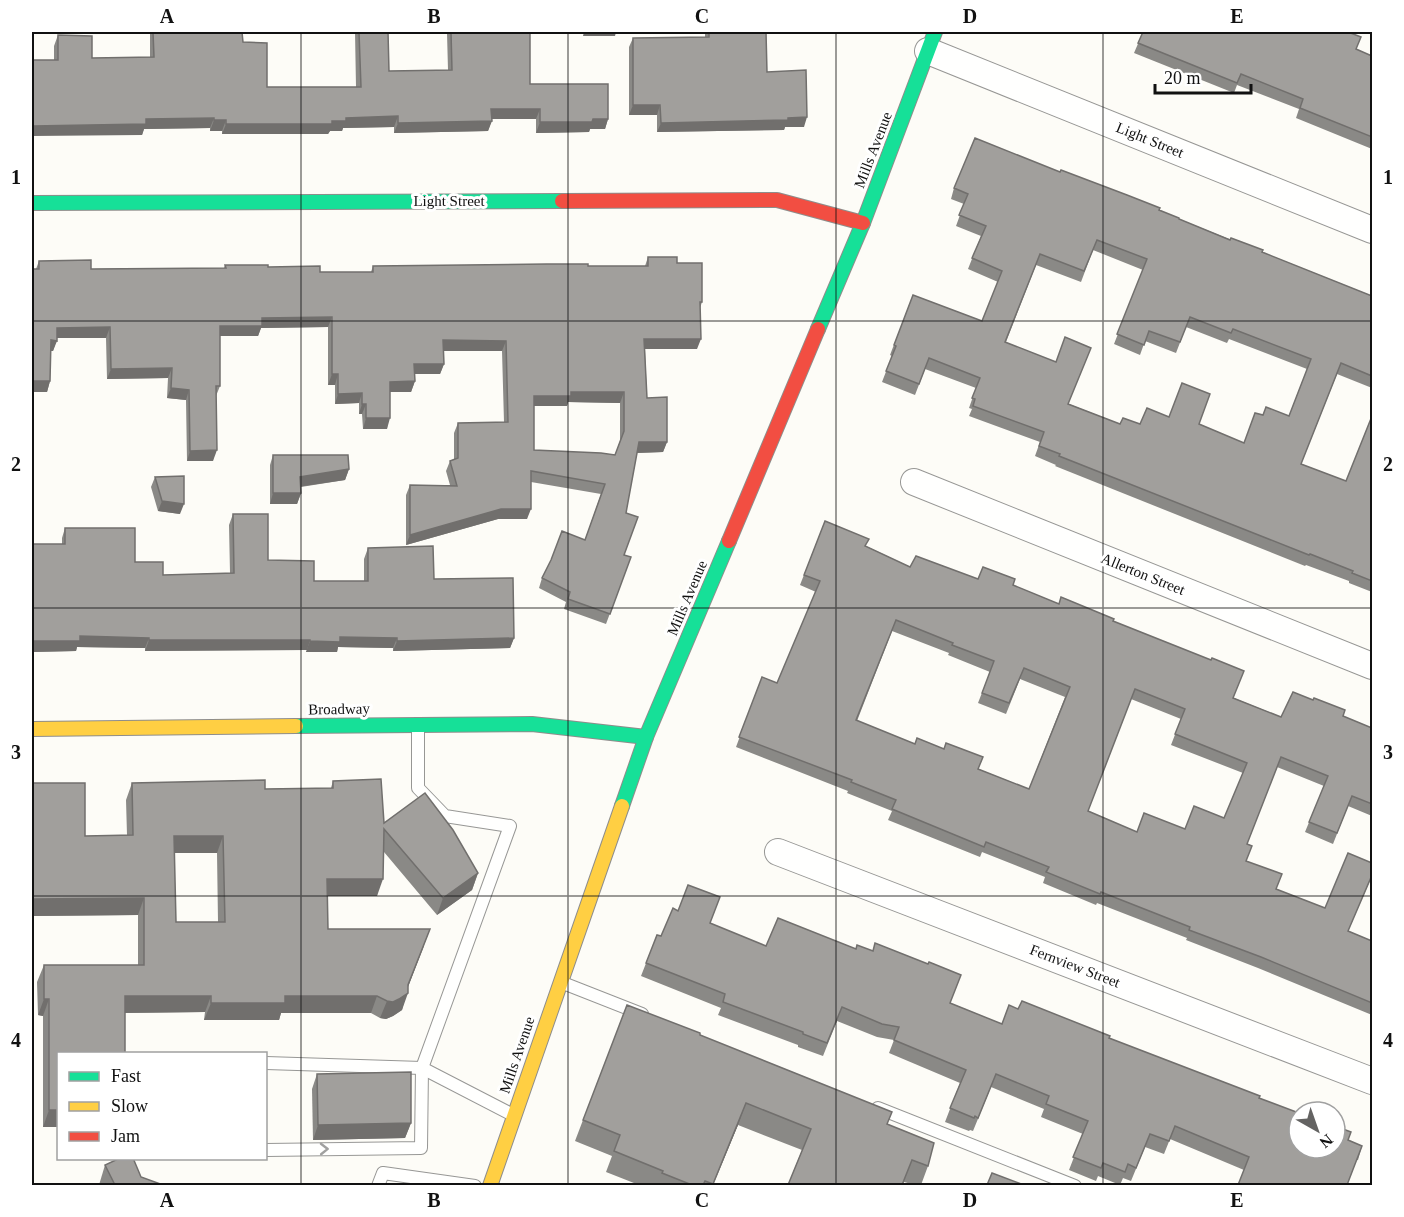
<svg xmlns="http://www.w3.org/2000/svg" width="1404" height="1217" font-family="Georgia,serif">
<rect width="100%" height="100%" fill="#fdfcf7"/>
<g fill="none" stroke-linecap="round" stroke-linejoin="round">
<g stroke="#979795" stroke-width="14">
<g id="lane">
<path d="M563,983L642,1014"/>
<path d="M266,1063L422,1068L513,1115"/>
<path d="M878,1108L1075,1186"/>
<path d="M266,1150L421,1148L422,1068L510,826L445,816L418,788V726"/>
<path d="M378,1186L383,1173L475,1186"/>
</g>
</g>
<g stroke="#979795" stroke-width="28">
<g id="street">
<path d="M928,51L1372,230"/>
<path d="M914,482L1372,666"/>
<path d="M778,852L1372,1081"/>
</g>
</g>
<g stroke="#8e8d8b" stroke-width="16">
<g id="fast">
<path d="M32,203L562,201"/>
<path d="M818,329L863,223L935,32"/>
<path d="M296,726L532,724L646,737"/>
<path d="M622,806L646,737L729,541"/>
</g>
</g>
<g stroke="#8e8d8b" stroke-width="16">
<g id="slow">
<path d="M32,729L296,726"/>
<path d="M490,1186L622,806"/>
</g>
</g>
<g stroke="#8e8d8b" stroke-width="16">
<g id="jam">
<path d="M562,201L777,200L863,223"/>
<path d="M729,541L818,329"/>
</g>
</g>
<use href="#lane" stroke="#fffffe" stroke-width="12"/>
<use href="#street" stroke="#fffffe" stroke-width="26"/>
<use href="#fast" stroke="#16e098" stroke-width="14"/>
<use href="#slow" stroke="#ffcf43" stroke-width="14"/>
<use href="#jam" stroke="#f24e42" stroke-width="14"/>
</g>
<g fill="#8a8986" fill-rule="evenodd">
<path d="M150,32H242L243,42L267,87H356L355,32H388L389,71L448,70L447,33L448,32H451L530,84L608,119L605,129H590L589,132L536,133V119H492L488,131L394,133V127L343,128L342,131H330L328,134H222V131H210V128L144,129L142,135L54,60V46L58,35L92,58L150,57Z"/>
<path d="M705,32H766L767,72L804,127H785L784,130L657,132V115H629V47L633,38L705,37Z"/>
<path d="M1143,32L1356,49L1372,56V149L1296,118L1299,109L1237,85L1234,93L1134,53Z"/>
<path d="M1060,172L1159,210L1179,219L1372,296V388L1337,374L1301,464L1346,481L1372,416V592L1349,583V581L1306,565L1305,566L1055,466L1056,465L1035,456L1040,442L969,416L972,409L969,408L976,388L925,369L915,395L882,382L892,356L890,355L913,295L982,321L998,282L968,269L981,236L956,226L964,204L951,199L954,188ZM1093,250L1143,270L1114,344L1140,355L1145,341L1176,353L1186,327L1227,343L1229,339L1307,369L1289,416L1263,415L1244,443L1199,424L1169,417L1140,424H1120L1069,404L1006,342L1036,265L1081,282Z"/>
<path d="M648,257L677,263L702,302L700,308L697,349H645L647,398L667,442L663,452L637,453L626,513L624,555L631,557L606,624L564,609L566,602L539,588L542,578L585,540L601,494L531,482L527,519H498L406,545V495L410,485H450L446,471L450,461L454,459V433L458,423L504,422L502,351H444V364L440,374H414L415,381L411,392H390L387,429H363L362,414H359V403L335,404V385H328V327L261,328L258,336H220V386L216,396L213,461H187L186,400L167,398L168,378L107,379L106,338H57L53,351H50V381L47,392L36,269L39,261L91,269L224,268L225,265L268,267L320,272H371L373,266H645ZM568,402L620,403V441L615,455L534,450V406H567Z"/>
<path d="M273,455L349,469L345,480L301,487V493L297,504H270V465Z"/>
<path d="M155,477L180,514L158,511L151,487Z"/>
<path d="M233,514L268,560L314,581H364V559L368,548L434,579L514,638L510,648L393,651V648L338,647L337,652H306L307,650L145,651V648L77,647L76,651L32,652V544H62V538L65,528L163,575L230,573L229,525Z"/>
<path d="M825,521L866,546L910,567L1013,585L1059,604L1113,621L1234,698L1281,717L1343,716L1372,728V816L1348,806L1333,844L1305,832L1324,786L1277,767L1247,844L1246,861L1276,889L1325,908L1372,863V876L1348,931L1372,941V1015L1258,968L1186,940L1187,938L1097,903L1096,905L1043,883L1045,877L982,852L980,857L888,820L892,811L847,793L848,791L736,747L762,677L777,683L816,592L800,585ZM892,631L949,653L948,655L990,672L978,703L1006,714L1020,679L1065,697L1029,789L857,721ZM1131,699L1181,719L1171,745L1243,773L1224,818L1185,829L1137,832L1088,811Z"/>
<path d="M333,781L384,823L478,873L472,890L437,915L384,852L377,896H327L328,929L424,946L408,986L402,1010L393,1016L386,1019L380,1018L371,1013H281L279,1020H204L205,1012L125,1013L58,1053V1127H43V1016L38,1015L37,982L44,965H138V915L32,916V783L85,836L127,835L126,800L132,783L265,789L331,788ZM174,853H217L218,922H176Z"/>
<path d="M678,911L766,946L950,1003L1002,1024L1018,1009L1109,1038L1259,1098L1348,1140L1362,1146L1358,1160L1244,1170L1170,1139L1164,1154L1145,1147L1131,1181L1123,1178L1120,1185L1098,1176L1096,1181L1069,1170L1083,1134L1041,1117L1044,1109L991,1087L973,1131L970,1130L969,1131L945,1122L960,1083L889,1053L894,1040L877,1037L837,1021L823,1056L798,1047V1045L718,1015L721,1008L641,976L657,935L661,936Z"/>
<path d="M700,1035L887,1124L928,1166L921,1185H915L904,1182L903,1185H788L802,1150L738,1125L713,1185H639L606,1172L612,1156L575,1141L583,1120Z"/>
<path d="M317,1074L411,1123L405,1138L313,1140L312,1089Z"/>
<path d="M105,1165L141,1177L163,1185H99Z"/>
</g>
<g fill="#716f6d">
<path d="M584,32H616L615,36H583Z"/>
<path d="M633,105H660L657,115H629Z"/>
<path d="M491,109H540L536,119H488Z"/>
<path d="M398,116L394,127L343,128L342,131H330L328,134H222L226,124L346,118Z"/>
<path d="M807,117L804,127H785L784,130L657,132L661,123Z"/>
<path d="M214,118L210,128L144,129L142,135L32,136V126L146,119Z"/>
<path d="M593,119H608L605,129H590L589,132L536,133L540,122Z"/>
<path d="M214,120H226L222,131H210Z"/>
<path d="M492,121L488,131L394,133L398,123Z"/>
<path d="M332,317L328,327L261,328L258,336H216L220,326L262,318Z"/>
<path d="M110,327L106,338H53L57,328Z"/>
<path d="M644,339H701L697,349H640Z"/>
<path d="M51,340L57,341L53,351H47Z"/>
<path d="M443,340L506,341L502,351H440Z"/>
<path d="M414,364H444L440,374H410Z"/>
<path d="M172,368L168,378L107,379L111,369Z"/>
<path d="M332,374H338L335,385H328Z"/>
<path d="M32,381H50L47,392H32Z"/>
<path d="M415,381L411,392H386L390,382Z"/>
<path d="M171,388L189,390L186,400L167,398Z"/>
<path d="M571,392H624L620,403L568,402L567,406H530L534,396Z"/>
<path d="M362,393L359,403L335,404L338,394Z"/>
<path d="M362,404H366L362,414H359Z"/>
<path d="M366,418H390L387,429H363Z"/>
<path d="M639,442H667L663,452L635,453Z"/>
<path d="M217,450L213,461H187L190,451Z"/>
<path d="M349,469L345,480L297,487L300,477Z"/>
<path d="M273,493H301L297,504H270Z"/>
<path d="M162,501L184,504L180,514L158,511Z"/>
<path d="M501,509H531L527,519H498L406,545L410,535Z"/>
<path d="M80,636L149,638L145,648L77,647L76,651L32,652V641Z"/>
<path d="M340,637L397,638L393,648L338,647L337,652H306L310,641Z"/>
<path d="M514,638L510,648L393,651L397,641Z"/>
<path d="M149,640H310L307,650L145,651Z"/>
<path d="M174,836H223L217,853H168Z"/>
<path d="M478,873L472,890L437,915L443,898Z"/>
<path d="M327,879H383L377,896H321Z"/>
<path d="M144,898L138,915L32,916V899Z"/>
<path d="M430,929L405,995L408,993L402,1010L393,1016L386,1019L380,1018L387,1001Z"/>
<path d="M125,996H211L205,1012L119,1013Z"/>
<path d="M285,996H377L371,1013H281L279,1020H204L211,1003Z"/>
<path d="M44,999H49L43,1016L38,1015Z"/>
<path d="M746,1103L738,1125L713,1185Z"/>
<path d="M49,1110H58V1127H43Z"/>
<path d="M411,1123L405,1138L313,1140L318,1125Z"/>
</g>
<g fill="#a19f9c" stroke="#716f6d" stroke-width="1.5" fill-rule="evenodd">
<path d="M153,32H242L243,42L267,43V87H361L359,32H388L389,71L452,70L451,32H530V84H608V119H593L592,122H540V109H491L492,121L398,123V116L346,118V121H332V124H226V120H214V118L146,119V124L32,126V60H58V35L92,36V58L154,57Z"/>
<path d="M709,32H766L767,72L806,70L807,117L788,118V120L661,123L660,105H633V38L709,37Z"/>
<path d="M1143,32H1348L1361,37L1356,49L1372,56V137L1300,108L1303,99L1241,74L1237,83L1138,43Z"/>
<path d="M975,138L1060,172L1061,170L1127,195L1160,208L1159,210L1179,218V219L1230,240L1231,238L1263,250L1262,252L1372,296V376L1341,363L1301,464L1346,481L1372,416V581L1352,573L1353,571L1310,554L1309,555L1059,456L1060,454L1039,446L1044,432L973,406L975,399L972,398L980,378L929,358L919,384L886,371L896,346L894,345L913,295L982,321L1002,271L972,258L986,226L959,215L968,194L954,188ZM1097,240L1147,259L1117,334L1144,345L1149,331L1180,342L1190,317L1231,333L1233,329L1311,359L1289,416L1266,407L1263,415L1255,413L1244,443L1199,424L1210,394L1182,383L1169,417L1147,408L1140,424L1123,418L1120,424L1068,404L1091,348L1065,337L1056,362L1005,342L1040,254L1084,271Z"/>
<path d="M648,257H677V263H702V302H700L701,339H644L647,398L667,397V442H639L626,513L638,517L624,555L631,557L610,614L568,599L570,592L542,578L551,560L562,531L585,540L605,484L531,471V509H501L410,535V485L457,486L450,461L458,458V423L508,422L506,341L443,340L444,364H414L415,381L390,382V418H366V404H362V393L338,394V374H332V317L262,318V326H220V386H216L217,450L190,451L189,390L171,388L172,368L111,369L110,327L57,328V341L51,340L50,381H32V269H39V261L91,260V269L226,268L225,265H268V267L320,266V272H373V266L547,264H588V266H648ZM571,392H624V431L615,455L601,453L534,450V396H571Z"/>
<path d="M273,455H348L349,469L300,477L301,493H273Z"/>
<path d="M184,476V504L162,501L155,477Z"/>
<path d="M233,514H268V560L314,561V581H368V548L433,546L434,579L513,578L514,638L397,641V638L340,637V642L310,641V640H149V638L80,636V641H32V544H65V528H135V562H163V575L234,573Z"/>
<path d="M825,521L869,539L865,546L910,567L916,556L978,579L983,567L1015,579L1013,585L1059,604L1061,597L1114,619L1113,621L1211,660L1212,658L1244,671L1233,698L1281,717L1293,692L1313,700L1314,698L1345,710L1343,716L1372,728V804L1352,796L1337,833L1309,822L1328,776L1281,757L1247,844L1252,846L1246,861L1282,874L1276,889L1325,908L1348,853L1372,863V875L1348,931L1372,941V1003L1261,957L1189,930L1190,927L1101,892L1100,894L1046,872L1049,867L986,842L984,847L892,809L896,800L851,782L852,780L739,737L762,677L777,683L820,581L804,575ZM896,620L953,643L952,645L994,661L982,693L1009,703L1024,668L1070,687L1029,789L978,769L983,757L946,743L944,749L917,738L915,744L856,720ZM1135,689L1185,709L1175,734L1247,763L1224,818L1194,806L1185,829L1144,813L1137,832L1088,811Z"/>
<path d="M381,779L384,823L425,793L453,830L478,873L443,898L384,829L383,879H327L328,929H430L408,985V993L399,999L393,1002L387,1001L377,996H285V1003H211V996H125V1053H58V1110H49V999H44V965H144V898L32,899V783H85V836L133,835L132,783L265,780V789L333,788V781ZM174,836H223L225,922H176Z"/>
<path d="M688,885L720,897L710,923L766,946L778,918L856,949L857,945L873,951L875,943L928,964L929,962L961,975L950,1003L1002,1024L1009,1005L1018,1009L1022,1001L1110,1036L1109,1038L1260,1096L1259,1098L1299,1113V1148H1335V1126L1351,1132L1348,1140L1362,1146L1347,1185H1238L1249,1157L1175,1126L1169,1141L1150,1134L1136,1168L1128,1164L1125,1172L1103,1163L1101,1168L1073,1157L1088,1121L1046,1104L1049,1096L996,1074L978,1118L975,1116L974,1118L950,1108L966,1070L894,1040L899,1027L882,1024L842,1007L827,1043L803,1034V1032L723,1002L725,994L646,963L657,935L661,936L673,908L678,911Z"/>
<path d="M627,1005L700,1033V1035L892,1112L887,1124L934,1143L928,1166L912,1160L902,1185H788L811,1129L746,1103L713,1184L705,1181L703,1185H692L662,1173L663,1171L614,1151L620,1135L583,1120Z"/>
<path d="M411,1072V1123L318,1125L317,1074Z"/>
<path d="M120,1158H133L141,1177L163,1185H115L105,1165Z"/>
<path d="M992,1173L1024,1185H987Z"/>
</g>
<defs><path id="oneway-chevron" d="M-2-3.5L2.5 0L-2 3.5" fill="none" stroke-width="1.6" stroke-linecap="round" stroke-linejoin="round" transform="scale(1.5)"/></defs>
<use stroke="#a0a09f" href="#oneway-chevron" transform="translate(324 1149) rotate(-1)"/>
<path fill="none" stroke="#111" stroke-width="1.5" stroke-opacity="0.55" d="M301,32V1186M568,32V1186M836,32V1186M1103,32V1186M32,321H1372M32,608H1372M32,896H1372"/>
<g text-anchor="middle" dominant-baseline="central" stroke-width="6" stroke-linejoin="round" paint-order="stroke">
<g font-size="15" fill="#111" stroke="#fff">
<text transform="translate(1150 140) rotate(22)">Light Street</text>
<text transform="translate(873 150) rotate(-69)">Mills Avenue</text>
<text x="449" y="201">Light Street</text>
<text transform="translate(1143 574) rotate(22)">Allerton Street</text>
<text transform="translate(687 598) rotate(-67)">Mills Avenue</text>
<text transform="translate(339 709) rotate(-1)">Broadway</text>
<text transform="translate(1075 966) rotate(21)">Fernview Street</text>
<text transform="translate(517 1055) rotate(-71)">Mills Avenue</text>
</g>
</g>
<rect width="1404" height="1217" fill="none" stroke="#ffffff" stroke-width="66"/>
<rect x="57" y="1052" width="210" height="108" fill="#ffffff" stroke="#a0a0a0" stroke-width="1.5"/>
<rect x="69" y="1072" width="30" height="9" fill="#16e098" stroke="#a0a0a0" stroke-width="1.5"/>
<text x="111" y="1082" font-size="18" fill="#111111">Fast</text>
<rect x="69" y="1102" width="30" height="9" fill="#ffcf43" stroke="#a0a0a0" stroke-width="1.5"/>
<text x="111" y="1112" font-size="18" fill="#111111">Slow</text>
<rect x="69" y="1132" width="30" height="9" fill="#f24e42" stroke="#a0a0a0" stroke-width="1.5"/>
<text x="111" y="1142" font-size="18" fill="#111111">Jam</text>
<g transform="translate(1317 1130) rotate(140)"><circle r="28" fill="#ffffff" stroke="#a0a0a0" stroke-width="1.5"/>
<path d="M0-4.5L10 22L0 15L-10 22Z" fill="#646362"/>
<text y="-9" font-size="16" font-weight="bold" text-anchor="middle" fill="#111111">N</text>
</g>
<path d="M1155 84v9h96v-9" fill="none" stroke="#111111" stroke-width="3"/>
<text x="1164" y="84" font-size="18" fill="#111111" stroke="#ffffff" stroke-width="4.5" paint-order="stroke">20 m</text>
<rect x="33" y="33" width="1338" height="1151" fill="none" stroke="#111" stroke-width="2"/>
<g font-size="20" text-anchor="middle" font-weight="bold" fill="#111">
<text x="167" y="23">A</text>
<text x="434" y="23">B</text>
<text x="702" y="23">C</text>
<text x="970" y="23">D</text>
<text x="1237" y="23">E</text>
<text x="16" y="184">1</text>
<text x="1388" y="184">1</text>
<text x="16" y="471">2</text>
<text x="1388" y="471">2</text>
<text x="16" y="759">3</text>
<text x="1388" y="759">3</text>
<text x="16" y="1047">4</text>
<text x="1388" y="1047">4</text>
<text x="167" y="1207">A</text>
<text x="434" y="1207">B</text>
<text x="702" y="1207">C</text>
<text x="970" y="1207">D</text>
<text x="1237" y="1207">E</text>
</g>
</svg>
